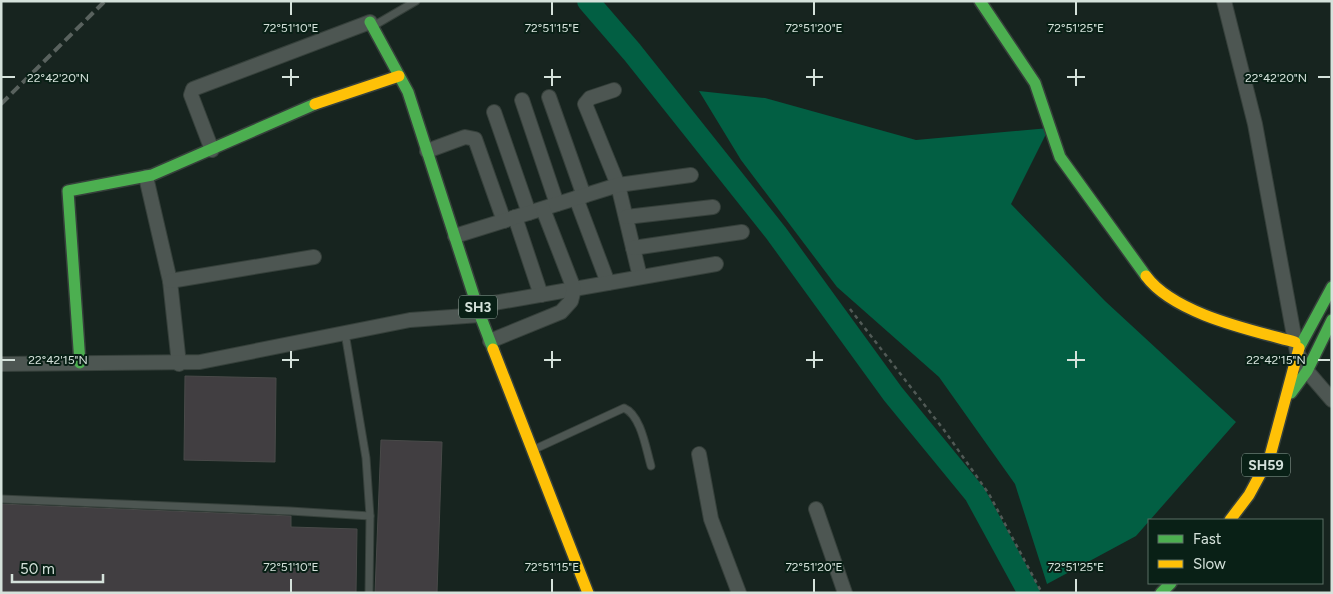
<svg xmlns="http://www.w3.org/2000/svg" width="1333" height="594" font-family="Figtree,sans-serif">
<rect width="100%" height="100%" fill="#17241f"/>
<path fill="#025f43" d="M699,91L765,98L916,140L1049,128L1011,204L1105,301L1236,422L1136,536L1047,584L1015,484L939,377L837,287L741,160Z"/>
<g fill="none" stroke-linecap="round" stroke-linejoin="round">
<path stroke="#025f43" stroke-width="22" d="M588,1L632,52L776,233L893,394L975,494L1029,593"/>
</g>
<g fill="#413e41" stroke="#494a49">
<path d="M185,376L276,378L275,462L184,460Z"/>
<path d="M381,440L442,442L437,593H375Z"/>
<path d="M1,504L291,516V527L357,529L356,593H1Z"/>
</g>
<g fill="none" stroke-linecap="round" stroke-linejoin="round">
<g stroke="#36403b" stroke-width="9">
<g id="lane">
<path d="M375,25L416,1"/>
<path d="M345,333L366,458L370,516L369,593"/>
<path d="M535,449L624,408C641,415 646,449 651,466"/>
<path d="M1,499L290,511L370,516"/>
</g>
</g>
<g stroke="#36403b" stroke-width="16">
<g id="street">
<path d="M1224,1L1255,124L1297,352L1307,371L1332,400"/>
<path d="M614,90L590,98L585,104L618,185L640,277"/>
<path d="M549,97L584,196"/>
<path d="M522,100L557,204"/>
<path d="M494,112L529,213"/>
<path d="M212,150L191,95L193,89L370,22"/>
<path d="M427,151L465,137L475,139L504,221"/>
<path d="M146,177L170,281L179,364"/>
<path d="M576,198L608,283"/>
<path d="M515,217L541,295"/>
<path d="M626,217L713,207"/>
<path d="M455,236L618,185L691,175"/>
<path d="M633,248L742,232"/>
<path d="M170,281L314,257"/>
<path d="M477,306L716,264"/>
<path d="M490,341L561,312L571,301L574,289L543,209"/>
<path d="M1,364L200,362L410,320L480,315"/>
<path d="M699,454L711,519L739,593"/>
<path d="M816,509L845,593"/>
</g>
</g>
<g stroke="#36403b" stroke-width="14">
<g id="fast">
<path d="M980,1L1035,83L1060,157L1146,276"/>
<path d="M370,22L408,92L480,315L493,349"/>
<path d="M1299,348L1332,287"/>
<path d="M80,363L68,191L152,175L315,104"/>
<path d="M1291,393L1307,371L1332,320"/>
<path d="M1161,593L1171,583"/>
</g>
</g>
<g stroke="#36403b" stroke-width="14">
<g id="slow">
<path d="M315,104L399,76"/>
<path d="M1146,276C1174,314 1251,330 1295,342"/>
<path d="M493,349L588,593"/>
<path d="M1230,520L1249,495L1270,456L1299,348"/>
</g>
</g>
<path stroke="#515a56" stroke-width="2.5" stroke-dasharray="4 4" stroke-linecap="butt" d="M850,309L944,430L989,494L1042,593"/>
<use href="#lane" stroke="#4d5652" stroke-width="7"/>
<use href="#street" stroke="#4d5652" stroke-width="14"/>
<use href="#fast" stroke="#4caf50" stroke-width="11"/>
<use href="#slow" stroke="#ffc107" stroke-width="11"/>
<path stroke="#59625e" stroke-width="4" stroke-dasharray="10 5" stroke-linecap="butt" d="M1,104L105,1"/>
</g>
<path fill="none" stroke="#d5e2db" stroke-width="2" d="M291,2V15M552,2V15M814,2V15M1076,2V15M291,69V86M552,69V86M814,69V86M1076,69V86M2,77H15M282,77H299M544,77H561M806,77H823M1067,77H1085M1318,77H1330M291,351V368M552,351V368M814,351V368M1076,351V368M2,360H15M282,360H299M544,360H561M806,360H823M1067,360H1085M1318,360H1330M291,579V592M552,579V592M814,579V592M1076,579V592"/>
<g text-anchor="middle" dominant-baseline="central" stroke-width="4" stroke-linejoin="round" paint-order="stroke">
<g fill="#092016" stroke="#98a8a0" stroke-width="1">
<rect x="459" y="295.5" width="38" height="23" rx="4"/>
<rect x="1242" y="453.5" width="48" height="23" rx="4"/>
</g>
<g font-size="14" font-weight="bold" fill="#d5e2db">
<text x="478" y="307">SH3</text>
<text x="1266" y="465">SH59</text>
</g>
</g>
<g font-size="12" text-anchor="middle" fill="#d5e2db" stroke="#092016" stroke-width="4" stroke-linejoin="round" paint-order="stroke">
<text x="291" y="32">72°51'10"E</text>
<text x="552" y="32">72°51'15"E</text>
<text x="814" y="32">72°51'20"E</text>
<text x="1076" y="32">72°51'25"E</text>
<text x="58" y="82">22°42'20"N</text>
<text x="1276" y="82">22°42'20"N</text>
<text x="58" y="364">22°42'15"N</text>
<text x="1276" y="364">22°42'15"N</text>
<text x="291" y="571">72°51'10"E</text>
<text x="552" y="571">72°51'15"E</text>
<text x="814" y="571">72°51'20"E</text>
<text x="1076" y="571">72°51'25"E</text>
</g>
<rect width="1333" height="594" fill="none" stroke="#d5e2db" stroke-width="5"/>
<rect x="1148" y="519" width="175" height="65" fill="#092016" stroke="#5b6e65"/>
<rect x="1158" y="535" width="25" height="8" fill="#4caf50" stroke="#5b6e65"/>
<text x="1193" y="544" font-size="15" fill="#d5e2db">Fast</text>
<rect x="1158" y="560" width="25" height="8" fill="#ffc107" stroke="#5b6e65"/>
<text x="1193" y="569" font-size="15" fill="#d5e2db">Slow</text>
<path d="M12 574v8h91v-8" fill="none" stroke="#d5e2db" stroke-width="2.5"/>
<text x="20" y="574" font-size="15" fill="#d5e2db" stroke="#092016" stroke-width="4" paint-order="stroke">50 m</text>
</svg>
